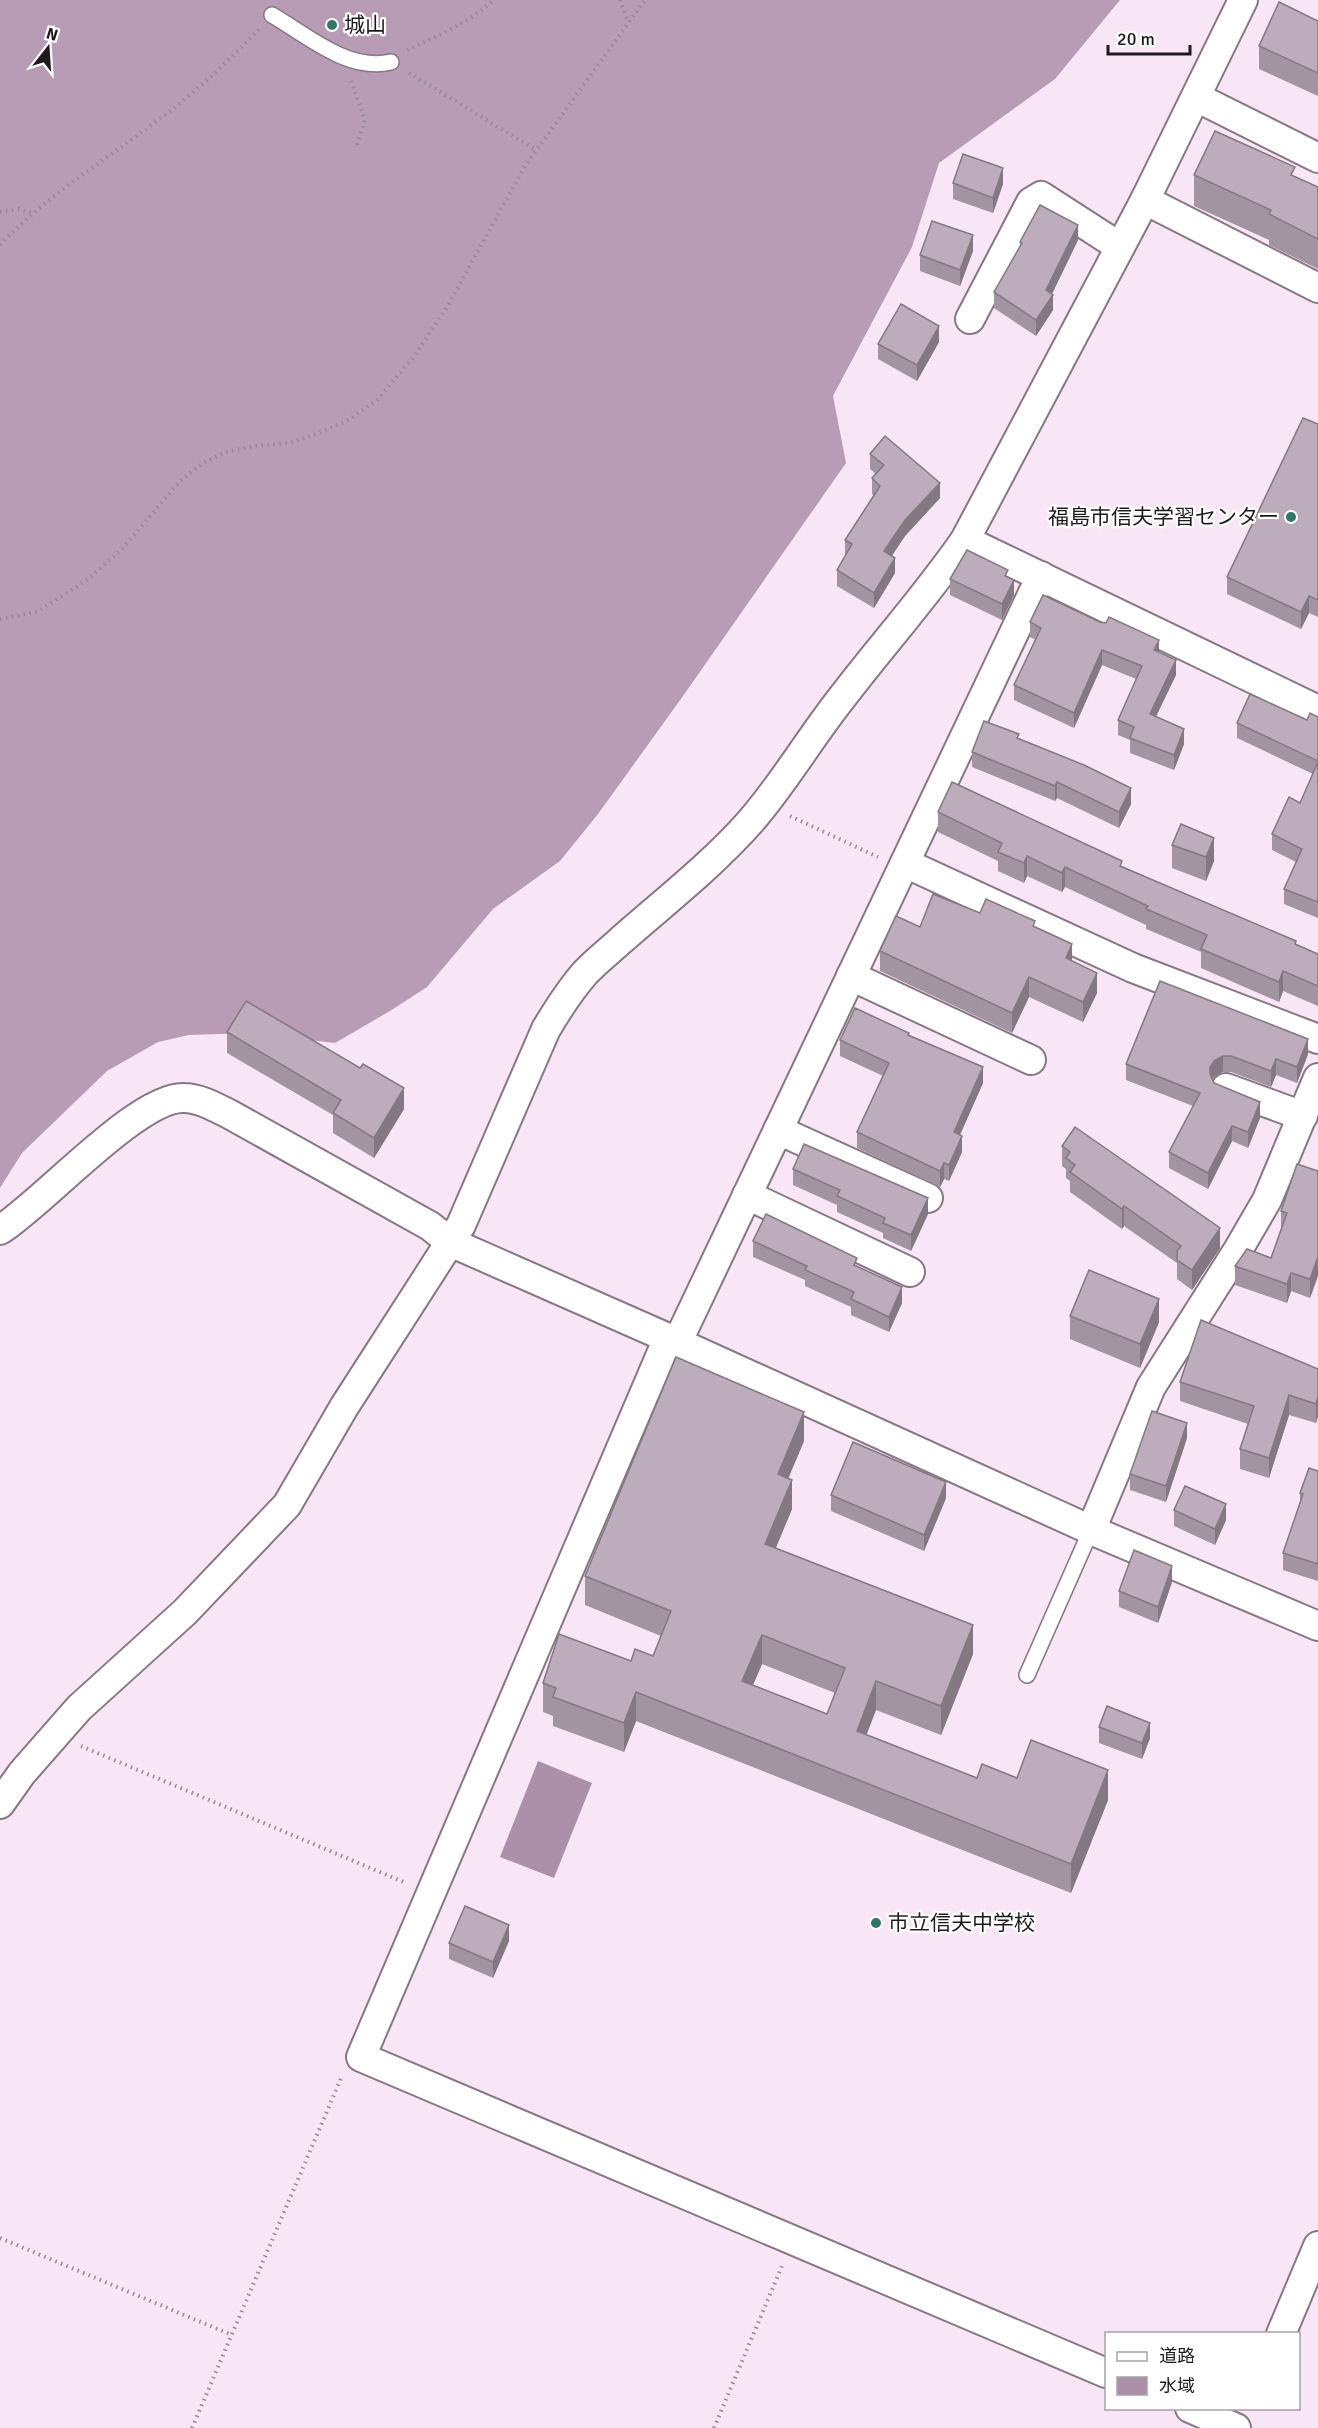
<svg xmlns="http://www.w3.org/2000/svg" width="1318" height="2428" font-family="Signika,'Noto Sans JP',sans-serif">
<rect width="100%" height="100%" fill="#f8e6f6"/>
<path fill="#b89cb5" d="M0,0H1120L1055,79L939,163L912,247L833,396L846,463L683,696L598,814L560,861L493,909L427,987L390,1011L335,1043L249,1033L189,1035L158,1042L107,1071L22,1153L0,1188Z"/>
<path fill="#ac90a9" d="M538,1761L592,1783L554,1878L500,1857Z"/>
<g fill="none" stroke-linecap="round" stroke-linejoin="round">
<g stroke="#877785" stroke-width="18">
<g id="service">
<path d="M272,15C308,36 348,72 391,62"/>
<path d="M1027,1675L1091,1530"/>
</g>
</g>
<g stroke="#877785" stroke-width="32">
<g id="minor">
<path d="M1196,97L1318,158"/>
<path d="M1145,200L1318,288"/>
<path d="M970,319L1031,202L1041,196L1120,247"/>
<path d="M965,540L1318,710"/>
<path d="M905,863L1133,968L1318,1039"/>
<path d="M851,976L1031,1060"/>
<path d="M1226,1088L1303,1116"/>
<path d="M778,1130L928,1198"/>
<path d="M747,1195L910,1272"/>
<path d="M0,1230C43,1203 138,1096 184,1098C200,1098 217,1108 231,1115L430,1226L450,1242L668,1338L1091,1530L1318,1626"/>
<path d="M668,1338L361,2057L1106,2373"/>
<path d="M677,1343L1041,576"/>
<path d="M1091,1530L1151,1387L1238,1250L1267,1200L1318,1078"/>
<path d="M0,1804L22,1773L79,1708L185,1612L287,1505L344,1407L461,1225L546,1029C558,1009 570,990 585,973C595,962 608,952 619,942C663,903 711,866 750,822C779,789 802,751 828,716C872,656 923,601 965,540L1145,200L1243,0"/>
<path d="M1281,2334L1318,2246"/>
<path d="M1190,2408L1236,2428"/>
</g>
</g>
<g stroke="#978a96" stroke-width="4" stroke-dasharray="1.5 4.5" stroke-linecap="butt">
<path d="M620,0L628,21"/>
<path d="M407,50C438,36 468,23 494,0"/>
<path d="M409,73L536,150"/>
<path d="M351,81L365,120L356,148"/>
<path d="M0,212L19,209L32,213"/>
<path d="M0,245C48,194 106,160 161,118C196,92 229,61 259,29"/>
<path d="M0,619L37,612L90,578L123,548L180,481L203,463L226,452L255,446L289,443L319,433L350,419L378,399L412,359L446,309L525,166L645,0"/>
<path d="M790,816L878,857"/>
<path d="M81,1746L406,1883"/>
<path d="M0,2238L232,2335"/>
<path d="M192,2428L342,2076"/>
<path d="M714,2428L782,2266"/>
</g>
<use href="#service" stroke="#fff" stroke-width="15"/>
<use href="#minor" stroke="#fff" stroke-width="28"/>
</g>
<g fill="#a394a1" fill-rule="evenodd">
<path d="M1318,21V96L1259,69V46Z"/>
<path d="M1194,175L1295,176L1318,187V269L1269,245V240L1194,206Z"/>
<path d="M953,183L1003,184L993,213L953,199Z"/>
<path d="M1078,240L1052,294L1053,310L1036,336L994,308V292L1020,247V242Z"/>
<path d="M973,251L960,286L920,271V255Z"/>
<path d="M939,342L917,381L878,359V344Z"/>
<path d="M1318,424V617L1309,613L1301,629L1227,594V577Z"/>
<path d="M870,454L940,498L905,536L892,556L895,573L874,608L837,586V570L845,555V540L874,496L872,494V478L876,474L870,469Z"/>
<path d="M950,579L1014,595L1002,620L950,595Z"/>
<path d="M1030,622L1159,652L1176,675L1156,716L1184,744L1174,770L1130,753V740L1118,735V720L1136,679L1102,665L1074,728L1014,700V685L1036,640L1030,637Z"/>
<path d="M1318,717V918L1284,904V889L1296,862L1272,850V834L1300,803L1313,774L1237,738V723L1307,720Z"/>
<path d="M1019,738L1131,804L1119,828L1057,798L1055,801L972,767V752Z"/>
<path d="M938,812L1122,866L1318,954V1006L1283,991L1279,1002L1201,968V952L1146,929V925L1065,887L1062,892L1027,876L1024,883L998,871V861L938,832Z"/>
<path d="M1181,824L1214,861L1206,881L1172,868V845Z"/>
<path d="M980,913L1035,927L1072,961L1097,993L1083,1022L1029,997L1012,1033L880,971V951L920,927Z"/>
<path d="M1160,981L1308,1054L1297,1083L1276,1075L1271,1087L1231,1072H1223L1215,1076L1212,1080L1214,1083L1260,1118L1248,1148L1232,1141L1208,1189L1169,1168V1152L1193,1106L1126,1080V1064Z"/>
<path d="M227,1032L404,1109L374,1158L333,1133V1115L227,1053Z"/>
<path d="M909,1035L983,1083L960,1135L962,1152L949,1181L944,1179L940,1187L857,1148V1132L883,1076L840,1056V1040Z"/>
<path d="M1062,1146L1220,1248L1192,1290L1177,1279V1263L1124,1226L1122,1229L1070,1192V1181L1066,1178V1169L1062,1166Z"/>
<path d="M793,1169L928,1214L911,1251L883,1238V1233L837,1212V1205L793,1185Z"/>
<path d="M1318,1171V1276L1310,1298L1291,1291L1287,1303L1235,1285V1266L1271,1258L1281,1229V1211Z"/>
<path d="M753,1241L857,1267L902,1303L889,1332L851,1315V1307L805,1286V1280L753,1257Z"/>
<path d="M1070,1316L1159,1322L1140,1368L1070,1339Z"/>
<path d="M1318,1369V1416L1316,1423L1289,1415L1269,1478L1240,1469V1449L1248,1424L1180,1401V1382Z"/>
<path d="M1187,1438L1166,1502L1130,1490V1474Z"/>
<path d="M804,1441L788,1478L792,1509L776,1548L973,1654L941,1735L876,1710L866,1735L977,1778H1017L1108,1800L1071,1893L636,1721L624,1752L553,1726V1716L543,1712V1683L653,1656L661,1636L585,1605V1576ZM762,1664L835,1693L827,1714L753,1685Z"/>
<path d="M1318,1471V1581L1283,1570V1553L1300,1502V1493Z"/>
<path d="M831,1495L946,1498L924,1551L831,1511Z"/>
<path d="M1174,1510L1226,1520L1215,1545L1174,1526Z"/>
<path d="M1172,1582L1158,1623L1119,1607V1591Z"/>
<path d="M1099,1727L1150,1738L1142,1759L1099,1743Z"/>
<path d="M509,1941L493,1978L449,1959V1943Z"/>
</g>
<g fill="#847883">
<path d="M1003,168V184L993,213V198Z"/>
<path d="M1078,225V240L1049,300L1053,295V310L1036,336V320L1046,290Z"/>
<path d="M973,235V251L960,286V270Z"/>
<path d="M939,326V342L917,381V365Z"/>
<path d="M940,483V498L905,536L884,567V551L905,520Z"/>
<path d="M895,558V573L874,608V593Z"/>
<path d="M1014,580V595L1002,620V604Z"/>
<path d="M1309,596V613L1301,629V612Z"/>
<path d="M1159,640V655L1154,650Z"/>
<path d="M1102,650V665L1074,728V713Z"/>
<path d="M1176,660V675L1150,729V714Z"/>
<path d="M1184,729V744L1174,770V755Z"/>
<path d="M1057,782V798L1055,801V786Z"/>
<path d="M1131,788V804L1119,828V812Z"/>
<path d="M1214,838V861L1206,881V857Z"/>
<path d="M1027,856V876L1024,883V863Z"/>
<path d="M1065,867V887L1062,892V873Z"/>
<path d="M1072,944V964L1066,958Z"/>
<path d="M1283,971V991L1279,1002V982Z"/>
<path d="M1097,973V993L1083,1022V1002Z"/>
<path d="M1029,977V997L1012,1033V1013Z"/>
<path d="M1308,1039V1054L1297,1083V1067Z"/>
<path d="M1223,1056V1072L1215,1076L1210,1083V1090V1067L1215,1060Z"/>
<path d="M1276,1059V1075L1271,1087V1071Z"/>
<path d="M983,1067V1083L954,1148V1132Z"/>
<path d="M404,1088V1109L374,1158V1138Z"/>
<path d="M1260,1102V1118L1248,1148V1132Z"/>
<path d="M1232,1126V1141L1208,1189V1173Z"/>
<path d="M962,1136V1152L949,1181V1165Z"/>
<path d="M944,1163V1179L940,1187V1171Z"/>
<path d="M928,1198V1214L911,1251V1235Z"/>
<path d="M1124,1206V1226L1122,1229V1209Z"/>
<path d="M1220,1228V1248L1192,1290V1270Z"/>
<path d="M1318,1257V1276L1310,1298V1279Z"/>
<path d="M1291,1273V1291L1287,1303V1284Z"/>
<path d="M902,1287V1303L889,1332V1317Z"/>
<path d="M1159,1299V1322L1140,1368V1344Z"/>
<path d="M1289,1395V1415L1269,1478V1458Z"/>
<path d="M1318,1397V1416L1316,1423V1404Z"/>
<path d="M804,1412V1441L778,1503V1474Z"/>
<path d="M1187,1423V1438L1166,1502V1486Z"/>
<path d="M792,1480V1509L765,1573V1544Z"/>
<path d="M946,1482V1498L924,1551V1535Z"/>
<path d="M1226,1504V1520L1215,1545V1529Z"/>
<path d="M1172,1566V1582L1158,1623V1607Z"/>
<path d="M973,1625V1654L941,1735V1706Z"/>
<path d="M762,1635V1664L742,1710V1681Z"/>
<path d="M876,1681V1710L857,1760V1731Z"/>
<path d="M636,1692V1721L624,1752V1723Z"/>
<path d="M1150,1723V1738L1142,1759V1743Z"/>
<path d="M1108,1770V1800L1071,1893V1864Z"/>
<path d="M509,1925V1941L493,1978V1962Z"/>
</g>
<g fill="#bdacbb" stroke="#847883" stroke-width="1.5" fill-rule="evenodd">
<path d="M1279,2L1318,21V73L1259,46Z"/>
<path d="M1215,131L1295,167L1291,175L1318,187V239L1269,214L1271,210L1194,175Z"/>
<path d="M963,154L1003,168L993,198L953,183Z"/>
<path d="M1040,205L1078,225L1046,290L1053,295L1036,320L994,292L1022,243L1020,242Z"/>
<path d="M932,221L973,235L960,270L920,255Z"/>
<path d="M901,304L939,326L917,365L878,344Z"/>
<path d="M1303,418L1318,424V600L1309,596L1301,612L1227,577Z"/>
<path d="M885,436L940,483L905,520L884,551L895,558L874,593L837,570L852,544L845,540L880,486L872,478L884,465L870,454Z"/>
<path d="M967,550L1008,570L1005,576L1014,580L1002,604L950,579Z"/>
<path d="M1043,595L1100,622L1106,623L1109,617L1159,640L1154,650L1176,660L1150,714L1184,729L1174,755L1130,738L1134,727L1118,720L1142,666L1102,650L1074,713L1014,685L1041,628L1030,622Z"/>
<path d="M1250,694L1307,720L1310,713L1318,717V761L1237,723Z"/>
<path d="M984,721L1019,734L1017,738L1084,765L1131,788L1119,812L1057,782L1055,786L972,752Z"/>
<path d="M1318,762V902L1284,889L1302,849L1272,834L1289,797L1300,803Z"/>
<path d="M952,782L1122,861L1120,866L1296,941L1295,944L1318,954V986L1283,971L1279,982L1201,949L1207,935L1146,909L1148,906L1065,867L1062,873L1027,856L1024,863L998,852L1002,843L938,812Z"/>
<path d="M1181,824L1214,838L1206,857L1172,845Z"/>
<path d="M933,894L980,913L986,899L1035,921L1033,926L1072,944L1066,958L1097,973L1083,1002L1029,977L1012,1013L880,951L896,916L920,927Z"/>
<path d="M1160,981L1308,1039L1297,1067L1276,1059L1271,1071L1231,1056H1223L1215,1060L1210,1067V1074L1214,1083L1260,1102L1248,1132L1232,1126L1208,1173L1169,1152L1200,1093L1126,1064Z"/>
<path d="M246,1001L360,1068L363,1064L404,1088L374,1138L333,1113L341,1100L227,1032Z"/>
<path d="M855,1008L909,1033L908,1035L983,1067L954,1132L962,1136L949,1165L944,1163L940,1171L857,1132L889,1063L840,1040Z"/>
<path d="M1075,1127L1220,1228L1192,1270L1177,1260V1251L1181,1246L1124,1206L1122,1209L1070,1172L1075,1165L1066,1158L1070,1152L1062,1146Z"/>
<path d="M804,1144L928,1198L911,1235L883,1223L885,1218L837,1196L840,1190L793,1169Z"/>
<path d="M1297,1164L1318,1171V1257L1310,1279L1291,1273L1287,1284L1235,1266L1247,1249L1271,1258L1287,1213L1281,1211Z"/>
<path d="M766,1214L857,1258L854,1265L902,1287L889,1317L851,1299L854,1292L805,1270L807,1266L753,1241Z"/>
<path d="M1089,1270L1159,1299L1140,1344L1070,1316Z"/>
<path d="M1201,1320L1318,1369V1397L1316,1404L1289,1395L1269,1458L1240,1449L1254,1406L1180,1382Z"/>
<path d="M676,1357L804,1412L778,1474L792,1480L765,1544L973,1625L941,1706L876,1681L857,1731L977,1778L982,1764L1017,1778L1031,1740L1108,1770L1071,1864L636,1692L624,1723L553,1697L556,1688L543,1683L559,1634L631,1661L635,1649L653,1656L671,1611L585,1576ZM762,1635L845,1668L827,1714L742,1681Z"/>
<path d="M1152,1411L1187,1423L1166,1486L1130,1474Z"/>
<path d="M853,1442L946,1482L924,1535L831,1495Z"/>
<path d="M1309,1468L1318,1471V1564L1283,1553L1303,1494L1300,1493Z"/>
<path d="M1185,1486L1226,1504L1215,1529L1174,1510Z"/>
<path d="M1134,1550L1172,1566L1158,1607L1119,1591Z"/>
<path d="M1107,1706L1150,1723L1142,1743L1099,1727Z"/>
<path d="M465,1906L509,1925L493,1962L449,1943Z"/>
</g>
<g fill="#32766a" stroke="#fff" stroke-width="2">
<circle cx="332" cy="25" r="6"/>
<circle cx="1291" cy="517" r="6"/>
<circle cx="876" cy="1923" r="6"/>
</g>
<g text-anchor="middle" dominant-baseline="central" stroke-width="4.5" stroke-linejoin="round" paint-order="stroke">
<g font-size="21" fill="#1f191e" stroke="#fff" text-anchor="start">
<text x="344" y="25">城山</text>
<text x="1279" y="517" text-anchor="end">福島市信夫学習センター</text>
<text x="888" y="1923">市立信夫中学校</text>
</g>
</g>
<rect x="1105" y="2332" width="195" height="78" fill="#ffffff" stroke="#a5a3a5" stroke-width="1.5"/>
<rect x="1117" y="2352" width="30" height="9" fill="#ffffff" stroke="#a5a3a5" stroke-width="1.5"/>
<text x="1159" y="2362" font-size="18" fill="#1f191e">道路</text>
<rect x="1117" y="2377" width="30" height="18" fill="#ac90a9" stroke="#a5a3a5" stroke-width="1.5"/>
<text x="1159" y="2392" font-size="18" fill="#1f191e">水域</text>
<g transform="translate(48 48) rotate(17)" stroke="#ffffff" stroke-width="4.5" paint-order="stroke">
<path d="M0-4.5L10 22L0 15L-10 22Z" fill="#1f191e"/>
<text y="-9" font-size="16" font-weight="bold" text-anchor="middle" fill="#1f191e">N</text>
</g>
<path d="M1108 45v9h82v-9" fill="none" stroke="#1f191e" stroke-width="3"/>
<text x="1117" y="45" font-size="18" fill="#1f191e" stroke="#ffffff" stroke-width="4.5" paint-order="stroke">20 m</text>
</svg>
